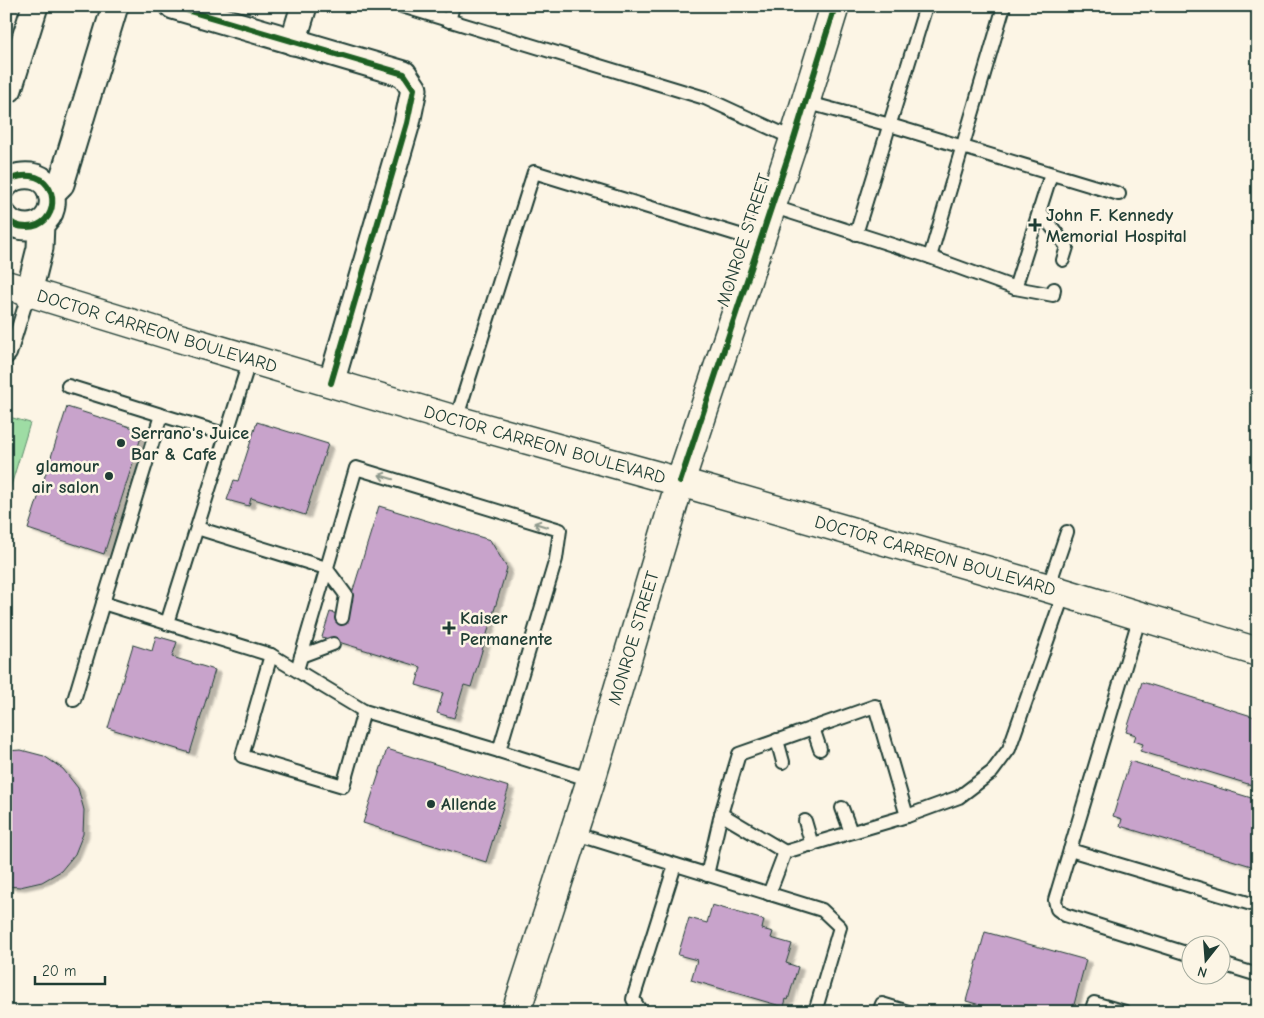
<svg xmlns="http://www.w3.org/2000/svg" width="1264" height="1018" font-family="'Comic Neue',sans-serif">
<defs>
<filter id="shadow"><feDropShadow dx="5.5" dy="3" stdDeviation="1" flood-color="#0004"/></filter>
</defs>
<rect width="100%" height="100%" fill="#fcf5e5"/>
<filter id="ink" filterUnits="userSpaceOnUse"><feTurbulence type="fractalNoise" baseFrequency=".02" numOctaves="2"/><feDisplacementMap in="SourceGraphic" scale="10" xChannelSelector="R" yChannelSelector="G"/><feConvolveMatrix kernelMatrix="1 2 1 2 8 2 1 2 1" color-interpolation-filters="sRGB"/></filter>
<g filter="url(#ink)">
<path fill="#9edca4" stroke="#5e8c6c" d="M6,416L30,423L6,502Z"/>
<g fill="#c8a3cb" stroke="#1f3d34" filter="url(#shadow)">
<path d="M67,407L143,431L104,554L28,529Z"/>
<path d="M257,422L328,444L305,515L251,498L249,506L227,500L234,480L238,481Z"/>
<path d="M379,506L490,540L507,568L471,687L464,685L454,718L437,713L443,693L416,685L421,667L322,637L330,612L345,616Z"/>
<path d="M156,636L177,642L172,657L215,670L190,753L108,728L133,645L152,651Z"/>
<path d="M1142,682L1258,718V787L1140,751L1143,744L1134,741L1136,735L1126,732Z"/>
<path d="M387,749L509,787L486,862L363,823Z"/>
<path d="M21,750L44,756L63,769L78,788L84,810L83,834L75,854L61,871L42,882L20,887L6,886V751Z"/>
<path d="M1130,761L1258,800V868L1120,826L1122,819L1113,816Z"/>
<path d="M712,905L764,920L762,929L773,932L771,938L792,944L786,963L798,967L788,1000L786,999L784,1007L691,980L697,960L678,955L689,918L707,923Z"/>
<path d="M985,932L1086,960L1072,1012H998V1010L966,1001Z"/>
</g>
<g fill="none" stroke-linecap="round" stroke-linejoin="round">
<g stroke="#1f3d34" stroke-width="16">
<g id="service">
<path d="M402,6L705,98L794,139"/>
<path d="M449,21L453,6"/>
<path d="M805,102L890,125L1119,194"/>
<path d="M771,206L930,257L1015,288L1051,174"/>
<path d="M1039,210L1067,247L1063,260"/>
<path d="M856,234L926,6"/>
<path d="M930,257L1004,6"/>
<path d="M1015,288L1053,295L1054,289"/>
<path d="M6,358L10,354L29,292"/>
<path d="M250,359L167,623L271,655L364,711L499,751L591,780"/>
<path d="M68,386L161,415L103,603"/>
<path d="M161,415L227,435"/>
<path d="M456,420L534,172L759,241"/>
<path d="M197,528L326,568L346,595L342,618"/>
<path d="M1048,588L1067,532"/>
<path d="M1140,616L1055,900L1057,909L1065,915L1192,955"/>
<path d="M271,655L242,756L343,786L364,711"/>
<path d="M301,656L333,644"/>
<path d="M297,670L356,468L560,530L556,559L499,751"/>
<path d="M74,700L103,603L167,623"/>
<path d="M813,728L820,749"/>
<path d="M777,740L783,762"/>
<path d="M842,808L851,832"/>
<path d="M721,814L739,754L875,706L907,816"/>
<path d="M805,821L812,845"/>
<path d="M573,833L822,910L840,927L815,1012"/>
<path d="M1070,850L1258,906"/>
<path d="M707,875L721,814L785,852"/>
<path d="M769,894L785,852L907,816L959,797L992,772L1009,749L1064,593"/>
<path d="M1222,964L1258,975"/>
<path d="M641,1012L633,999L675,865"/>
<path d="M879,1012L882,1004L908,1012"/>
<path d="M1091,1012L1094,1003L1125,1012"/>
</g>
</g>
<g stroke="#1f3d34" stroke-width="29">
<g id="minor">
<path d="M173,6L404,74L414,89L407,123L331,383"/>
<path d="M293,42L304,6"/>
<path d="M9,89L35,6"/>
<path d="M6,184C12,177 21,175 31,176C61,180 59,227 27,227C19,227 11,224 6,218"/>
<path d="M51,194L61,184L115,6"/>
<path d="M29,292L40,248L41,224"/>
</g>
</g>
<g stroke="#1f3d34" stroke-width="31">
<g id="secondary">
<path id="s1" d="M6,285L176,337L456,420L680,482L1048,588L1258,652"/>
<path id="s2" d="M516,1012L591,780L680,482L794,139L835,6"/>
</g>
</g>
<use href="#service" stroke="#fcf5e5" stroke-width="12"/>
<use href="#minor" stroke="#fcf5e5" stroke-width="25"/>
<use href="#secondary" stroke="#fcf5e5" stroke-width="28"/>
<g stroke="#fcf5e5" stroke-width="9">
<g id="cycleway">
<path d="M173,6L404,74L414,89L407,123L331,383"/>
<path d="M6,184C12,177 21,175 31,176C61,180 59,227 27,227C19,227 11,224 6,218"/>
<path d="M680,482L794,139L835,6"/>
</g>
</g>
<use href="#cycleway" stroke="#1b5e20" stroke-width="6"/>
</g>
<defs><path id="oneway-shaft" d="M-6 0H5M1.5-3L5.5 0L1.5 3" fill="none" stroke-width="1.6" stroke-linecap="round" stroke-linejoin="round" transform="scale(1.25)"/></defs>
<g stroke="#8e998c">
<use href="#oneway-shaft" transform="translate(386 477) rotate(-163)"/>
<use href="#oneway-shaft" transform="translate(541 525) rotate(-163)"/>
</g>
</g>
<g fill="#1f3d34" stroke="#fcf5e5" stroke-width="2">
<path d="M1032.5 217.5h5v5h5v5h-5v5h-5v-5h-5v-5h5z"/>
<circle cx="121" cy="443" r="5"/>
<circle cx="109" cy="476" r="5"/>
<path d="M446.5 620.5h5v5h5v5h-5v5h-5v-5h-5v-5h5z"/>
<circle cx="431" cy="804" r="5"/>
</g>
<g text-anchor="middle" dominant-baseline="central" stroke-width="5" stroke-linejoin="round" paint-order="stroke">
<g font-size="18" font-weight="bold" fill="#1f3d34" stroke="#fcf5e5" text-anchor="start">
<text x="1046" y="215">John F. Kennedy<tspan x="1046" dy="21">Memorial Hospital</tspan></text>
<text x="131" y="433">Serrano's Juice<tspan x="131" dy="21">Bar &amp; Cafe</tspan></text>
<text x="99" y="466" text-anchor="end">glamour<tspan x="99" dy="21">air salon</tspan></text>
<text x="460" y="618">Kaiser<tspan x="460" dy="21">Permanente</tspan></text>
<text x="441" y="804">Allende</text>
</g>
<g font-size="18" fill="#1f3d34" stroke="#fcf5e5">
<text transform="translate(744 240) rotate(-72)">MONROE STREET</text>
<text stroke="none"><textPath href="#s1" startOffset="158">DOCTOR CARREON BOULEVARD</textPath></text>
<text stroke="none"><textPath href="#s1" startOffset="562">DOCTOR CARREON BOULEVARD</textPath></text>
<text stroke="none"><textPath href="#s1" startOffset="968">DOCTOR CARREON BOULEVARD</textPath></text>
<text stroke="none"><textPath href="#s2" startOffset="392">MONROE STREET</textPath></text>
</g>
</g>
<rect width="1264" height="1018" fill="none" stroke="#fcf5e5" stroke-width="25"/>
<rect x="12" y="12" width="1239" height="993" fill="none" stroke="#1f3d34" stroke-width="2" filter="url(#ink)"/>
<g transform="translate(1206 960) rotate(197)"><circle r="24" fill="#fcf5e5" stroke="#a4ab9e"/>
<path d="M0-4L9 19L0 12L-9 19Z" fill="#1f3d34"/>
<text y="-8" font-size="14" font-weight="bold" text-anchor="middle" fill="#1f3d34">N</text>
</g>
<path d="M35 976v8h70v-8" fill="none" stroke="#1f3d34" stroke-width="2.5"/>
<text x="42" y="976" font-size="15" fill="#1f3d34" stroke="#fcf5e5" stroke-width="4" paint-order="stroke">20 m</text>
</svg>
